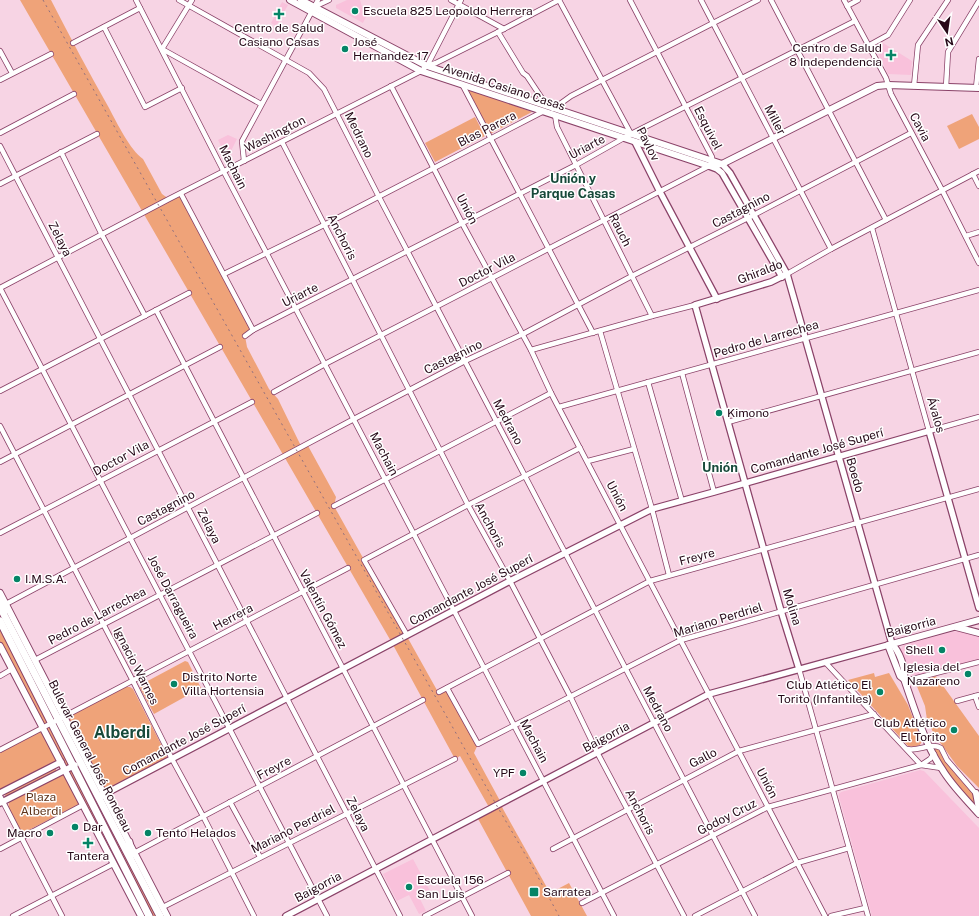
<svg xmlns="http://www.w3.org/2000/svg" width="979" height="916" font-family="'Public Sans',sans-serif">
<rect width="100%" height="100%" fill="#f7d4e4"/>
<g fill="#f9c1db">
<path d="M347,0H360L362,7H371L363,23L336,8V5Z"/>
<path d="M282,2L288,5L276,26L271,23Z"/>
<path d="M883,43L912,61L911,75L888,74L876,49L877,46Z"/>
<path d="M228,135L237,139L230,153L225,154L218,140Z"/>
<path d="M958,631L979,637V660L916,676L909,674L901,649L903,645L952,632Z"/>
<path d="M920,770L924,771L979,828V916H872L839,797V794L841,792Z"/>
<path d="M413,859L430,891L419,897L426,911L419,914L409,895L397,901L383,874Z"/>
</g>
<g fill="#efa379">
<path d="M20,0H51C70,37 89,73 109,108C117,123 130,150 143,159L162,194L169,199L181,194L253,330L245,336L247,347L269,389L278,399L301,446L307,444L336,497L334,506L438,692L447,688L478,744L474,753L499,799L503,809L550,893L569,883L587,916H531L477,817L490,809L460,756L455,759L392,643Z"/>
<path d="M466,88L532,112L490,134Z"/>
<path d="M972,114L979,127V139L959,149L947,126Z"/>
<path d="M475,117L485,136L435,162L425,143Z"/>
<path d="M0,593L167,916H141L61,762L0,793V750L43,727L0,646Z"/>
<path d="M185,661L188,662L201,688L154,714L140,688L142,684Z"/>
<path d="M874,673L875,677L889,673L908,705L922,741L920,745L914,747L908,746L848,680Z"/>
<path d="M936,676L979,736V788L957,766L934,734L927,720L925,706L916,684L921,680Z"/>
<path d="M126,687H130L133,689L166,754L167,758L111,788L103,787L69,720L72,715L74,713Z"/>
<path d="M930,746H938L979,797V814L953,785Z"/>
<path d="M52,769H56V772L7,798L5,796L6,792Z"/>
<path d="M61,774L66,775L81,803L25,832L21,833L8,809L9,802Z"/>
</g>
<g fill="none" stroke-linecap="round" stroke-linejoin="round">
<g stroke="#8a4268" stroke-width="6">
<g id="minor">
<path d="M136,0L224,172L614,916"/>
<path d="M179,0L309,73L324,89L379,197L755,916"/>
<path d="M192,0L162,49L261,104"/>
<path d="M451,0L504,29"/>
<path d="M559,0L631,134"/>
<path d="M701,0L831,249"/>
<path d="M771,0L886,220"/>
<path d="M844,0L886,78L891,94L942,190L979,263"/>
<path d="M847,6L858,0"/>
<path d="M314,7L329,0"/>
<path d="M104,27L145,107L182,88"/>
<path d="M498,32L523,73L527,76L547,106"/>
<path d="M73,43L140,8"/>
<path d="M868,46L888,35L910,0"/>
<path d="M0,51L12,73"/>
<path d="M427,66L461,0"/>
<path d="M0,80L51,54"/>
<path d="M462,84L593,333"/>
<path d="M391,86L462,223L531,350L551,393L825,916"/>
<path d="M914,86L918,45L948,0"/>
<path d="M946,87L948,52L979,1"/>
<path d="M976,88L979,59"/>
<path d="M553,109L571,96L758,0"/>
<path d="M555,115L557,127L652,316"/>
<path d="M0,133L74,94"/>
<path d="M282,142L468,505L510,581L570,696L598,754L684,916"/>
<path d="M0,146L400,916"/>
<path d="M61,152L102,235L145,316"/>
<path d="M244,161L242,141L318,0"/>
<path d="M973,174L979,186"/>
<path d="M0,184L97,134"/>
<path d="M181,194L253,330"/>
<path d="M872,228L929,431L979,417"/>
<path d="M966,236L979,232"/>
<path d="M224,274L324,225L544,111"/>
<path d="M787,274L831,249L979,171"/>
<path d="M0,288L327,916"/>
<path d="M0,288L169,199L421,71L427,66L436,63L498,32L559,0"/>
<path d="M156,310L472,916"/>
<path d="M600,331L652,509L669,575"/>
<path d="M245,336L253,330L576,165L631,134L855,21"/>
<path d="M531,350L652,316L695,305"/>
<path d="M682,373L714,492"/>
<path d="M648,382L682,501"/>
<path d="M0,391L189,293"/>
<path d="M274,392L325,364L709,166L712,161V157L630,0"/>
<path d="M559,407L979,290"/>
<path d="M728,422L979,352"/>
<path d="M0,426L133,681L172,759L203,816L254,916"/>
<path d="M588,461L634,449"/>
<path d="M0,462L220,347"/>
<path d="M334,506L551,393"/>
<path d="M0,533L252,402"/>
<path d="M6,604L354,419L465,361L523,334L632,276L748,218L911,133"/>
<path d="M407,635L364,560L468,505L580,448"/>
<path d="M35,660L317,513"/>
<path d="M825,662L921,765L941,768"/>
<path d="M799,669L868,916"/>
<path d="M0,676L12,669"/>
<path d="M905,681L979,662"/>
<path d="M447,688L478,744L681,640L979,555"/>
<path d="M439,692L650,581L979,489"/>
<path d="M975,696L979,707"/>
<path d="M957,701L979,695"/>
<path d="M907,749C918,752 931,742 941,748L947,760L978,796"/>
<path d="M0,750L348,568"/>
<path d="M0,796L62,916"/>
<path d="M230,802L260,857"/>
<path d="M0,849L83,805"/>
<path d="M553,849L739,751L874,714"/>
<path d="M134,853L423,700"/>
<path d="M582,903L768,807L921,765L930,759L934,754"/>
<path d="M163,907L455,759"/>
<path d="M13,916L113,864"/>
<path d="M425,916L508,873"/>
<path d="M695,916L797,863L849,848"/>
<path d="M831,916L865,908"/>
</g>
</g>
<g stroke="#8a4268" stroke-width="8">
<g id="tertiary">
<path d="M635,142L660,192L717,299"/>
<path d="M709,166L717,169L722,173L782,277"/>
<path d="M787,274L771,282L695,305L781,611L799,669"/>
<path d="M0,793L61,762"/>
<path d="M101,796L510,581L652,509L714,492L929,431L979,608"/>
<path d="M0,803L75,765"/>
<path d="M286,916L709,694L892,644L787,274L730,173L722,164"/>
</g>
</g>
<g stroke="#8a4268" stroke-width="8">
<g id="secondary">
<path d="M290,0L421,71L709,166L722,164L877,86L888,85L979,88"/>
<path d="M301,0L427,66L722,164"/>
<path d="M0,593L167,916"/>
<path d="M956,627L979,633"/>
<path d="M888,645L900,676L904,679C914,707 925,745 942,769C952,786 966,799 979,814"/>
<path d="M0,646L141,916"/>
<path d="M904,679C906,668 899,651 892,644L979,620"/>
<path d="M976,793L979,809"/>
</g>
</g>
<g stroke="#8a4268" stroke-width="9">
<g id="primary">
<path d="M0,598L4,611"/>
<path d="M0,607L160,916"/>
<path d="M0,621L149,916"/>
<path d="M129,842L131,855"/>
</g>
</g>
<use href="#minor" stroke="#fff" stroke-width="4.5"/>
<use href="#tertiary" stroke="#fff" stroke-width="5.5"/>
<use href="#secondary" stroke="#fff" stroke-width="6"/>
<use href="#primary" stroke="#fff" stroke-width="7"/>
<path stroke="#8f6f7e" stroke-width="1" stroke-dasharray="2 4" stroke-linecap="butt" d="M43,0L497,806L532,866L559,916"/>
</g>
<g fill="#048466" stroke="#fff" stroke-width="1.5">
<circle cx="355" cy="11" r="4"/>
<path d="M277 8h4v4h4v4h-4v4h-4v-4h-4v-4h4z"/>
<circle cx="345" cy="49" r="4"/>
<path d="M889 49h4v4h4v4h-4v4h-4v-4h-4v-4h4z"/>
<circle cx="719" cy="413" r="4"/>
<circle cx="17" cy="579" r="4"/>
<circle cx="942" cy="650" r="4"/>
<circle cx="968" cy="674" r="4"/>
<circle cx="174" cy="684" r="4"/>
<circle cx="880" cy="692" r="4"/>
<circle cx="954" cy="730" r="4"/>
<circle cx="523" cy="773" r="4"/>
<circle cx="75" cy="827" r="4"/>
<circle cx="50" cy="833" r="4"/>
<circle cx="148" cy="833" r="4"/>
<path d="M86 837h4v4h4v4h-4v4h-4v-4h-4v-4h4z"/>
<circle cx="409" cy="887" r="4"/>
<rect x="529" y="887" width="10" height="10" rx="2"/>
</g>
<g text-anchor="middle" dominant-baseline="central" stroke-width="3" stroke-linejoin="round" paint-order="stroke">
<g font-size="12" fill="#260918" stroke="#fff" text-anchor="start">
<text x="363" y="11">Escuela 825 Leopoldo Herrera</text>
<text x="279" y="28" text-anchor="middle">Centro de Salud<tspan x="279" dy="14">Casiano Casas</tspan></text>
<text x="353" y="42">José<tspan x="353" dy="14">Hernandez 17</tspan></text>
<text x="882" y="48" text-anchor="end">Centro de Salud<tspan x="882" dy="14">8 Independencia</tspan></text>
<text x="727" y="413">Kimono</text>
<text x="25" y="579">I.M.S.A.</text>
<text x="934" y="650" text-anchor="end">Shell</text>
<text x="960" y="667" text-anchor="end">Iglesia del<tspan x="960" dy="14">Nazareno</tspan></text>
<text x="182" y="677">Distrito Norte<tspan x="182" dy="14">Villa Hortensia</tspan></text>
<text x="872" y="685" text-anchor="end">Club Atlético El<tspan x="872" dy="14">Torito (Infantiles)</tspan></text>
<text x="946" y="723" text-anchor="end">Club Atlético<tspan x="946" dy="14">El Torito</tspan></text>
<text x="515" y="773" text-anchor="end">YPF</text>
<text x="83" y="827">Dar</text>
<text x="42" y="833" text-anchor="end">Macro</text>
<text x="156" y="833">Tento Helados</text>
<text x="88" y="856" text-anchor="middle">Tantera</text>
<text x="417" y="880">Escuela 156<tspan x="417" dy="14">San Luis</tspan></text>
<text x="543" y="892">Sarratea</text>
</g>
<g font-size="12" fill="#260918" stroke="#fff">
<text transform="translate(504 87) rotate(18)">Avenida Casiano Casas</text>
<text transform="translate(775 120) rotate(62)">Miller</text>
<text transform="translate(920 127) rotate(62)">Cavia</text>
<text transform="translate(708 128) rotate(63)">Esquivel</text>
<text transform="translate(487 129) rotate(-27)">Blas Parera</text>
<text transform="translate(275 134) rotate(-27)">Washington</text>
<text transform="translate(359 135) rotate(64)">Medrano</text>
<text transform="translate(648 144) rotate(63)">Pavlov</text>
<text transform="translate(587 147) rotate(-28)">Uriarte</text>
<text transform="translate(233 167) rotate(63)">Machain</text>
<text transform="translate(467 209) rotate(62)">Unión</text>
<text transform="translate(741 210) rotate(-28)">Castagnino</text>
<text transform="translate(620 230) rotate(63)">Rauch</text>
<text transform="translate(342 237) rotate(63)">Anchoris</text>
<text transform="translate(60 239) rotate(63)">Zelaya</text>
<text transform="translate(487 270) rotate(-27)">Doctor Vila</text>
<text transform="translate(760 272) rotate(-21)">Ghiraldo</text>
<text transform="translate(300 295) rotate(-27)">Uriarte</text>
<text transform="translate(766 339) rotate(-16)">Pedro de Larrechea</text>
<text transform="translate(453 357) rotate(-26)">Castagnino</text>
<text transform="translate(936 415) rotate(74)">Ávalos</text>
<text transform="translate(508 422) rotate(62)">Medrano</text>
<text transform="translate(817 451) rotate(-16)">Comandante José Superí</text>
<text transform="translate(384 454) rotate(62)">Machain</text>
<text transform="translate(121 458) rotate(-28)">Doctor Vila</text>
<text transform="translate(855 475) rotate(74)">Boedo</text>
<text transform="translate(617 496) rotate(62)">Unión</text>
<text transform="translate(166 508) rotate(-28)">Castagnino</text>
<text transform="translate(490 525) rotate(61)">Anchoris</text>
<text transform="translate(209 526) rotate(63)">Zelaya</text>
<text transform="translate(697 557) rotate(-15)">Freyre</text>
<text transform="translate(471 590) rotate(-28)">Comandante José Superí</text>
<text transform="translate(173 597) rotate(62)">José Darragueira</text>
<text transform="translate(792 607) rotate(73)">Molina</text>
<text transform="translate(323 609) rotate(62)">Valentín Gómez</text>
<text transform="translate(97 616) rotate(-28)">Pedro de Larrechea</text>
<text transform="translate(233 617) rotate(-28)">Herrera</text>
<text transform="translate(718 620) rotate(-17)">Mariano Perdriel</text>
<text transform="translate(911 627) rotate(-15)">Baigorria</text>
<text transform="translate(136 666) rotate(63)">Ignacio Warnes</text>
<text transform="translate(658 709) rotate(62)">Medrano</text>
<text transform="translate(606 737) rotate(-28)">Baigorria</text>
<text transform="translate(184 740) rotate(-28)">Comandante José Superí</text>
<text transform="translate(534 741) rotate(62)">Machain</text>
<text transform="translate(90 756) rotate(63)">Bulevar General José Rondeau</text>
<text transform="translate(703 758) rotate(-28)">Gallo</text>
<text transform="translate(274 768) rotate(-28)">Freyre</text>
<text transform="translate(767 783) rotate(62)">Unión</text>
<text transform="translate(640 812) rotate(62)">Anchoris</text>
<text transform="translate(358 814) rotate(63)">Zelaya</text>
<text transform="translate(727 817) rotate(-27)">Godoy Cruz</text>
<text transform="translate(293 829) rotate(-27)">Mariano Perdriel</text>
<text transform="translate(318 887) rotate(-28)">Baigorria</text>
</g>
<g font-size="12" fill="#5e331a" stroke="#fff">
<text x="41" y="797">Plaza<tspan x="41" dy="14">Alberdi</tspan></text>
</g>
<g font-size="13" font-weight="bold" fill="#17493a" stroke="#fff">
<text x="573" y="178">Unión y<tspan x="573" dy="15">Parque Casas</tspan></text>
<text x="720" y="467">Unión</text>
</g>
<g font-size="16" font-weight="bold" fill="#17493a" stroke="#fff">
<text x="122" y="732">Alberdi</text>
</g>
</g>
<g transform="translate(947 32) rotate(167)" stroke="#ffffff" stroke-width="3" paint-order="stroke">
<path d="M0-3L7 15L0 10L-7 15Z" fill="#260918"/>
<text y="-6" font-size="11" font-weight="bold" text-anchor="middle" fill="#260918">N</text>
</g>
</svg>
